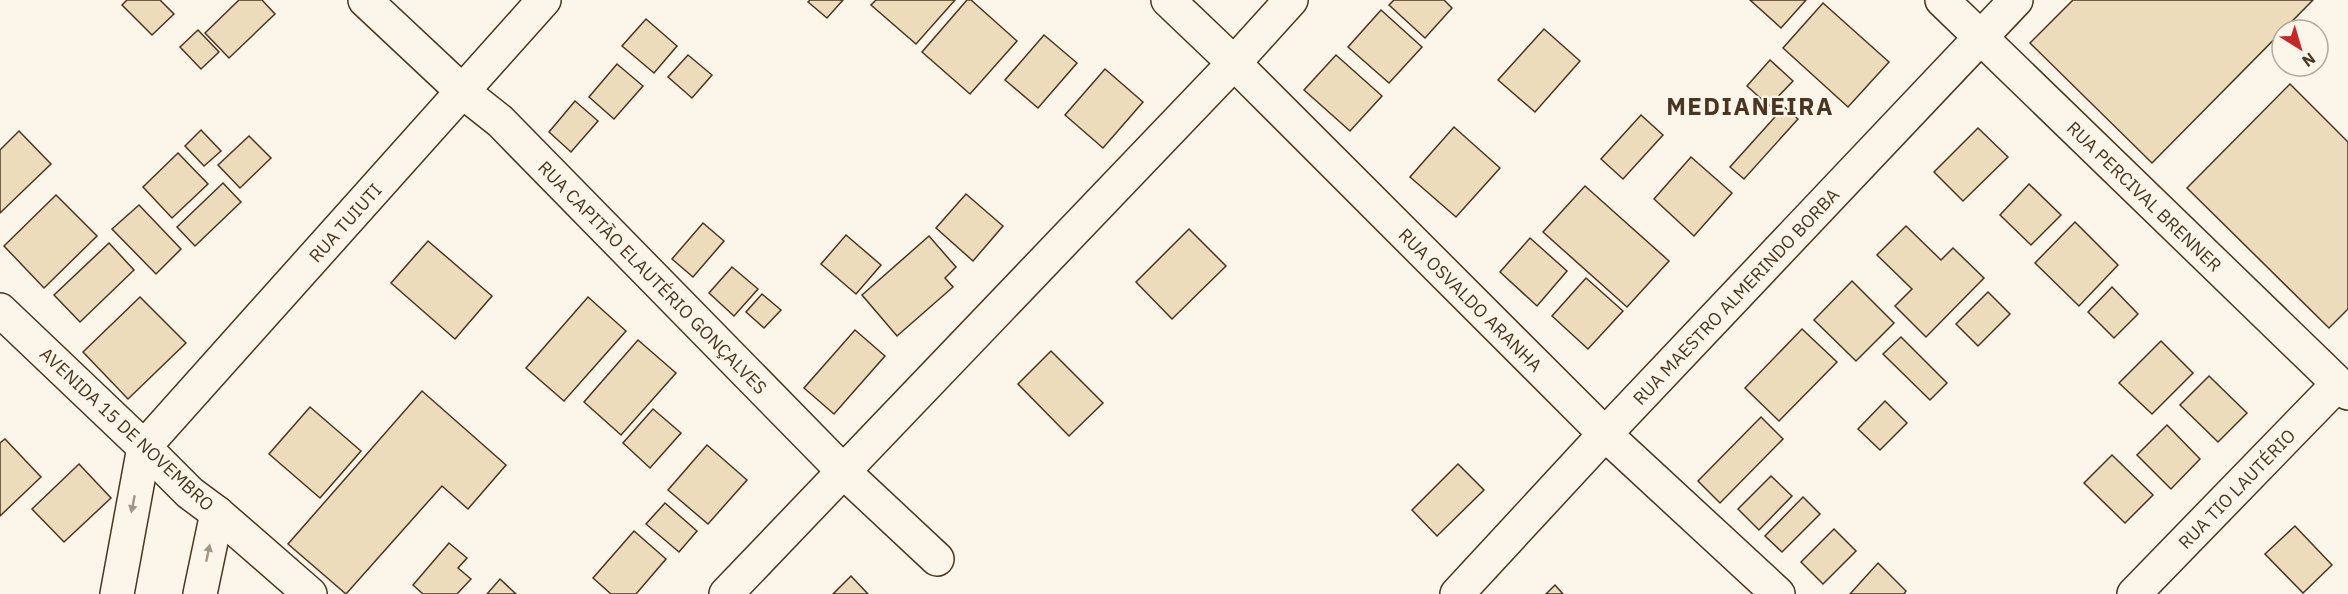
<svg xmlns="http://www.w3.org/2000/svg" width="2348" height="594" font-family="'IBM Plex Sans',sans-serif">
<rect width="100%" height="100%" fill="#fbf6e9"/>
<g fill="#ecdcbc" stroke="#4a3520" stroke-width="1.5">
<path d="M127,0H160L174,14L152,35L122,5Z"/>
<path d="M239,0H262L275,14L229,58L205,33Z"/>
<path d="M810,0H843L827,18L808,2Z"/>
<path d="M876,0H955L916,44L871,5Z"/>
<path d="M967,0H971L1017,41L970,94L922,52Z"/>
<path d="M1394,0H1444L1452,8L1425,38L1389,5Z"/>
<path d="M1750,0H1806L1781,28Z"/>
<path d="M2073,0H2313L2152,163L2030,43Z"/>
<path d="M1823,3L1889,62L1848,107L1783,48Z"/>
<path d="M1381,10L1422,47L1389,83L1348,47Z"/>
<path d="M646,19L677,46L654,73L622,46Z"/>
<path d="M1544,29L1580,61L1535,112L1498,80Z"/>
<path d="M198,30L219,52L201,69L180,47Z"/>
<path d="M1044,35L1077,63L1038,108L1005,80Z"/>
<path d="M688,55L712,75L692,98L668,77Z"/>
<path d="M1336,55L1382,96L1350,131L1304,90Z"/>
<path d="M1770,60L1793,81L1769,106L1747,86Z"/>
<path d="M617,64L643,86L614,119L589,97Z"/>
<path d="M1105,69L1143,102L1103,148L1065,115Z"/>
<path d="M2290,84L2348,142V309L2329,328L2187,188Z"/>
<path d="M575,101L598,121L571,152L549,132Z"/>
<path d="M1784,107L1798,119L1744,179L1730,167Z"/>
<path d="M1641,115L1663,135L1623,179L1601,159Z"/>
<path d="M1454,127L1500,168L1456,217L1410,177Z"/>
<path d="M1978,128L2008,157L1963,201L1934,172Z"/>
<path d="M201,130L221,151L204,166L185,146Z"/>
<path d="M19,131L51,164L0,213V150Z"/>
<path d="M249,136L271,158L240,188L218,165Z"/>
<path d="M178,153L208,184L172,218L143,187Z"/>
<path d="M1691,157L1732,193L1694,236L1654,199Z"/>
<path d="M223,183L241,202L195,246L177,227Z"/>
<path d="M2029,184L2061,215L2031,245L2000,215Z"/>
<path d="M1585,186L1669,261L1627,307L1543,232Z"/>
<path d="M966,194L1003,226L973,261L936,228Z"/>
<path d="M56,195L97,236L44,288L4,246Z"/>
<path d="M139,205L181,249L156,274L112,229Z"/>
<path d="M2075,222L2118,265L2079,306L2035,263Z"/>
<path d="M703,223L724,241L693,277L672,259Z"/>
<path d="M1906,226L1941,260L1953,248L1984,278L1926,337L1895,306L1912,289L1877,255Z"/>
<path d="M1189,229L1226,266L1172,319L1136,282Z"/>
<path d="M846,235L881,265L856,294L821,264Z"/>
<path d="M929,236L956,267L945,278L953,287L897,336L862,295Z"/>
<path d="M1530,238L1567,271L1537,306L1500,272Z"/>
<path d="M428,241L492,296L455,339L391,283Z"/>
<path d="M109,243L134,270L80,322L54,295Z"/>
<path d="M732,267L758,289L734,316L709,293Z"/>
<path d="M1586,278L1623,311L1588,349L1552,316Z"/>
<path d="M1852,281L1894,323L1856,361L1814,320Z"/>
<path d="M2112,287L2138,314L2114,338L2088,312Z"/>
<path d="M1988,292L2010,314L1978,346L1956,324Z"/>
<path d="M762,294L781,310L764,328L746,312Z"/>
<path d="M140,297L186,343L128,399L83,352Z"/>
<path d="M588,297L626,331L564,401L526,368Z"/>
<path d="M1802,329L1837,362L1779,421L1745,388Z"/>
<path d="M855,330L885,356L834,414L804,388Z"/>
<path d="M1901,337L1947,383L1930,400L1883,354Z"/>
<path d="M638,340L676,373L621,435L584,402Z"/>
<path d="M2161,341L2193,373L2152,414L2119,383Z"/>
<path d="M1051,351L1103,403L1069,436L1018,384Z"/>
<path d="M2209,376L2247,413L2218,442L2180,405Z"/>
<path d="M422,391L506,465L468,509L442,486L346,594L288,544Z"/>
<path d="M1885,401L1907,423L1880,450L1858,429Z"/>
<path d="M310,407L361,451L320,498L269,454Z"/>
<path d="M653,409L681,433L650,468L623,443Z"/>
<path d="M1761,417L1783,439L1720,503L1698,481Z"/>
<path d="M2167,425L2200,459L2171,489L2137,455Z"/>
<path d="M5,439L41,477L0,516V443Z"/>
<path d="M707,445L747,480L708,524L668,490Z"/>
<path d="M2112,455L2153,495L2125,523L2084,483Z"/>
<path d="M79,464L111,498L64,542L32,509Z"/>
<path d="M1458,464L1484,490L1437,536L1412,510Z"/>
<path d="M1771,476L1792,496L1759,530L1738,509Z"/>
<path d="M1803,497L1820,514L1782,552L1765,536Z"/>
<path d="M665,503L697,531L679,552L646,524Z"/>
<path d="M2295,526L2332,565L2303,593L2265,554Z"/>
<path d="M1834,529L1856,551L1823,584L1801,562Z"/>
<path d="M634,531L666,559L636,594H611L593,578Z"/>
<path d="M449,543L467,558L458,568L471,579L457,594H423L413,585Z"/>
<path d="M1878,563L1906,591L1904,594H1850Z"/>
<path d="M851,576L868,594H833Z"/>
<path d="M500,579L516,594H487Z"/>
<path d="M1555,585L1563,594H1546Z"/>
</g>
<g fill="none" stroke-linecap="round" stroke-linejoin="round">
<g stroke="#4a3520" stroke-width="36">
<g id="minor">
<path id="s1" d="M365,0L462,91L500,121L844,472L937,559"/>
<path id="s2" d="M1168,0L1234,63L1605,434L1778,594"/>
<path id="s3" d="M1942,0L2348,393"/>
<path d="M144,447L190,493L217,513L310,594"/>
<path d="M117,594L144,447"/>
<path d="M200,594L217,513"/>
<path d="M726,594L1234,63L1291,0"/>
<path id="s4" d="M1457,594L1605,434L2016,0"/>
<path id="s5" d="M2134,594L2338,384"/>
</g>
</g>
<g stroke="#4a3520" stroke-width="36">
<g id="major">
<path id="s6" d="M0,310L144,447L544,0"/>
</g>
</g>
<use href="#minor" stroke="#fbf6e9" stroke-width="33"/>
<use href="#major" stroke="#fbf6e9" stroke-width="33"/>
</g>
<defs><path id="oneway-solid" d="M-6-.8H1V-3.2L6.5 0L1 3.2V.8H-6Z" transform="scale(1.5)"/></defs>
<g fill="#a29684">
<use href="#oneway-solid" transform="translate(133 504) rotate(101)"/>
<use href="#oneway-solid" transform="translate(208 553) rotate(-78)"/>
</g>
<g text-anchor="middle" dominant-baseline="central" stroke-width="4.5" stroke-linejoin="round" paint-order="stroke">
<g font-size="18" fill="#4a3520" stroke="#fbf6e9">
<text stroke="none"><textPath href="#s3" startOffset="282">RUA PERCIVAL BRENNER</textPath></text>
<text stroke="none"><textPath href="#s6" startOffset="500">RUA TUIUTI</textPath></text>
<text stroke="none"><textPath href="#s1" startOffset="400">RUA CAPITÃO ELAUTÉRIO GONÇALVES</textPath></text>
<text stroke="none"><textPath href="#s4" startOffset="408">RUA MAESTRO ALMERINDO BORBA</textPath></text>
<text stroke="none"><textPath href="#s2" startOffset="426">RUA OSVALDO ARANHA</textPath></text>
<text transform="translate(127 429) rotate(43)">AVENIDA 15 DE NOVEMBRO</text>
<text stroke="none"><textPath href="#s5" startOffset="147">RUA TIO LAUTÉRIO</textPath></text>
</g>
<g font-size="24" font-weight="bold" letter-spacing="1.5" fill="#4a3520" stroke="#fbf6e9">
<text x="1750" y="106">MEDIANEIRA</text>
</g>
</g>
<g transform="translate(2300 48) rotate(143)"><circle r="28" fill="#fbf6e9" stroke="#b4a999" stroke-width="1.5"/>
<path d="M0-4.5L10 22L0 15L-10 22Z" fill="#c62828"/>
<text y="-9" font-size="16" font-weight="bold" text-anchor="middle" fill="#4a3520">N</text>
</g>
</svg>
